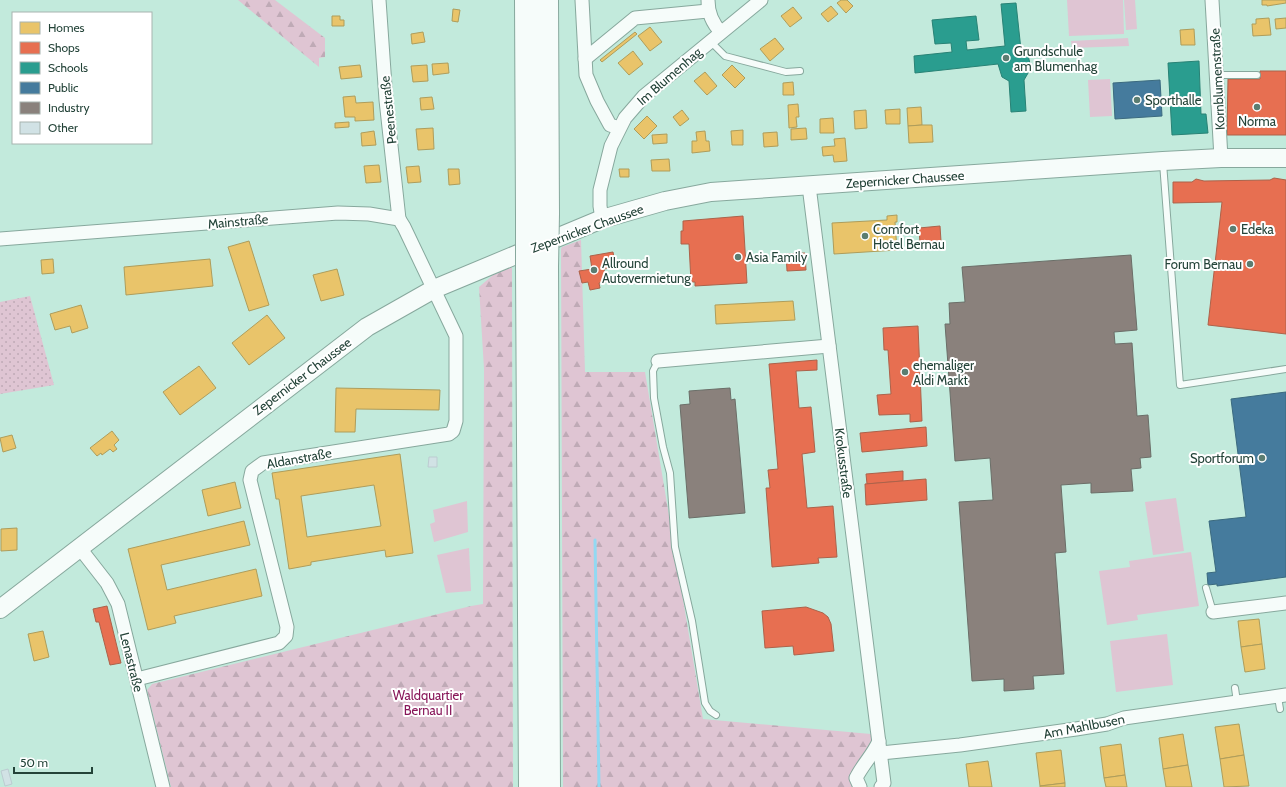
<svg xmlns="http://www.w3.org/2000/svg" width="1286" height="787" font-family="Cabin,sans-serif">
<defs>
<pattern id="grass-dots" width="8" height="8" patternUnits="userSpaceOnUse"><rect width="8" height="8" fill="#dfc5d3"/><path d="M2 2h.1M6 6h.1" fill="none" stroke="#bfaab6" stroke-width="1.8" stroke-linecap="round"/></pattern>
<pattern id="forest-firs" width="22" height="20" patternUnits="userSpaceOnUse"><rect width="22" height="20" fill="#dfc5d3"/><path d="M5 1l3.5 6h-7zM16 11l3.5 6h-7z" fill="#bfaab6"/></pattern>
</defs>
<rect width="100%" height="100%" fill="#c2eadc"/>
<path fill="url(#grass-dots)" d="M30,296L54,385L0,394V302Z"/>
<g fill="url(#forest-firs)">
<path d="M238,0H275L325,38V57L319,58V67Z"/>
<path d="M581,240L585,372H645L703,719L871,734L873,738C866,756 852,763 851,784L853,787H563L561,249L562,247Z"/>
<path d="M512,267L513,787H171L147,690L152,684L471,606L483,604L484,369L479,287L493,275Z"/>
</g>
<g fill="#dfc5d3">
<path d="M1067,0H1123L1124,34L1069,36Z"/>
<path d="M1124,0H1135L1137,29L1126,30Z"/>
<path d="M1128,38L1129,46L1072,48L1071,41Z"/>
<path d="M1110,79L1112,116L1090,117L1088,80Z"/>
<path d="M1176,498L1184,551L1153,555L1145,502Z"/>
<path d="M467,501L468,532L434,542L430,524L435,522L433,510Z"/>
<path d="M469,548L471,591L446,593L437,555Z"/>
<path d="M1191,552L1199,606L1137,615L1138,620L1107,625L1099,571L1130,567L1129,561Z"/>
<path d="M1167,634L1173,685L1116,692L1110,641Z"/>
</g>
<g fill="#e9c46a" stroke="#ae9d5b" fill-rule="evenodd">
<path d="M841,0H847L853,6L846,13L837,3Z"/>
<path d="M1262,0H1286V3L1267,6V5H1262Z"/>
<path d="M831,6L838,14L828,22L821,14Z"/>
<path d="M793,7L802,18L790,27L781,16Z"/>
<path d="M453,9L460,10L458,22L452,21Z"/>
<path d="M332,16H340V20H344V26H332Z"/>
<path d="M1269,18L1271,35L1253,36L1252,24H1256V19Z"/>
<path d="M1286,18V28L1276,29L1275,19Z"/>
<path d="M650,27L662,42L650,51L638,36Z"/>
<path d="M1194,29L1195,45H1181L1180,30Z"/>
<path d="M423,32L425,42L412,44L411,34Z"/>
<path d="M635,32L637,34L602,62L600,60Z"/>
<path d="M775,38L784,49L770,61L760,49Z"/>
<path d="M633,51L643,64L629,75L618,63Z"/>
<path d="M448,63L449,73L433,75L432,64Z"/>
<path d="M360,65L362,77L341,79L339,67Z"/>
<path d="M427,65L428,81L413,82L411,66Z"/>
<path d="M732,65L745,78L735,88L722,75Z"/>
<path d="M705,72L717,86L707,95L694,81Z"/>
<path d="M793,82L794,95H783V83Z"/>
<path d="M355,96L356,103L373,102L374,120L355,121V117H345L343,97Z"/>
<path d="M432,97L434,109L421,110L420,98Z"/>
<path d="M798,104L799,117H796L797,127L789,128L788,105Z"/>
<path d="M921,107L922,125L908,126L907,108Z"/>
<path d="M900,109V124H886L885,110Z"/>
<path d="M682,110L689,119L680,126L673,117Z"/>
<path d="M866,110L867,128L855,129L854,111Z"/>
<path d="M647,116L657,126L644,139L634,129Z"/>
<path d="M833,118L834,133H820V119Z"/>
<path d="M349,122V127L335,128V123Z"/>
<path d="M922,125H932L933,142L909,143L908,126Z"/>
<path d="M433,128L434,149L418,150L416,129Z"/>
<path d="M806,128L807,139L791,140V129Z"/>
<path d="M743,130V145H732L731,131Z"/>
<path d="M374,131L376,145L362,146L361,133Z"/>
<path d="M705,131L706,141H709L710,151L692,153V141H697L696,132Z"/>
<path d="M777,132L778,146L764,147L763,133Z"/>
<path d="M667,134V143L653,144L652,135Z"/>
<path d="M845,138L847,161L834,162L833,155L823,156L822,147L835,146L834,139Z"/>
<path d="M669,159L670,171H652L651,160Z"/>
<path d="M379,165L381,182L366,183L364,166Z"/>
<path d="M419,166L421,182L408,183L406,167Z"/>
<path d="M448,169H459L460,184L449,185Z"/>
<path d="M619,169H629V177H620Z"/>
<path d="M897,215V222H895L897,250L834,254L832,223L887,220V216Z"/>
<path d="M249,241L269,305L249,311L228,247Z"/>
<path d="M53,259L54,273L42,274L41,260Z"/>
<path d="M210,259L213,286L126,295L124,267Z"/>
<path d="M337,269L344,295L321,301L313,275Z"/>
<path d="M793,301L795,320L716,324L715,305Z"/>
<path d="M81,305L88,328L72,333L70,326L55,330L50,314Z"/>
<path d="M267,315L285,338L249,365L232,343Z"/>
<path d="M199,366L216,388L180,415L163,392Z"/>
<path d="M336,388L440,390L439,410L356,409L355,432H335Z"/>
<path d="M112,431L119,440L114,445L117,449L113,452L110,449L102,455L101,453L97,456L90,448Z"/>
<path d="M12,435L16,448L3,452L0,438Z"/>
<path d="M400,454L413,553L386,557L385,550L311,562V565L289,569L279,499H276L272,473ZM374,485L381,526L307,537L301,496Z"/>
<path d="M235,482L241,508L208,516L202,490Z"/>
<path d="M244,521L250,545L161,565L167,590L256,569L262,596L174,616L176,623L148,630L128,549Z"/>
<path d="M17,528V550L1,551V529Z"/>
<path d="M1259,619L1262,644L1241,647L1238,621Z"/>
<path d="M43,631L49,657L34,661L28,634Z"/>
<path d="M1262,644L1265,669L1245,672L1241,647Z"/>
<path d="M1239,724L1244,755L1220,759L1215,727Z"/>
<path d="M1183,734L1188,765L1163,769L1159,738Z"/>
<path d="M1121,744L1125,775L1104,778L1100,747Z"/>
<path d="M1061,750L1065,783L1040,786L1036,753Z"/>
<path d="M1244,755L1249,786L1224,787L1220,759Z"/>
<path d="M988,761L992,787H969L966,764Z"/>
<path d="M1188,765L1192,787H1166L1163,769Z"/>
<path d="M1125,775L1127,787H1106L1104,778Z"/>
<path d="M1065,783V787H1040V786Z"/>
</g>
<g fill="#e76f51" stroke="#ac624a">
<path d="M1260,71H1286V135H1227L1228,79H1260Z"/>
<path d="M1274,178L1286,180V334L1208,325L1222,202L1173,203V182H1192L1196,179L1204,181L1270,180Z"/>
<path d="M743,216L747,283L695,286V282H691L689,244H681V231H683V221Z"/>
<path d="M940,226L941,241L920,243L919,228Z"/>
<path d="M613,252L616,267L604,269L606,282L599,283L600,288L590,290L588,282L582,283L579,271L592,269L590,256Z"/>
<path d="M805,253L806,270L787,271L786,254Z"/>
<path d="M918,326L922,421L910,422V414L879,415L877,395L891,394L888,350H884L883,328Z"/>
<path d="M817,360V370L796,371L799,408L811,407L815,452L802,454L807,508L833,506L837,557L818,558L819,563L772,567L766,488H770L768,470L778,469L769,364Z"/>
<path d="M926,427L927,446L862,452L860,433Z"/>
<path d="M903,471V481L867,484L866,474Z"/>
<path d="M926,479L927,500L866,505L865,484Z"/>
<path d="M107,606L121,663L110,665L99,622H96L93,609Z"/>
<path d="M806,607L823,613L828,617L831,624L834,651L794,655L793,646L765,648L762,611Z"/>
</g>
<g fill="#2a9d8f" stroke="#288275">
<path d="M1016,3L1021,50L1028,55L1031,68L1024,80L1026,111L1011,112L1009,81L1002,77L998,64L915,73L914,56L952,52L951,43L935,44L932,20L976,16L979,40L966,41L967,50L1005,46L1001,4Z"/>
<path d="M1199,61L1201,114H1206L1208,133L1172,135L1168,63Z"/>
</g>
<g fill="#457b9d" stroke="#3b6a7f">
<path d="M1160,80L1162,116L1115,119L1113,83Z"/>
<path d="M1286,392V577L1217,586V584L1208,585L1207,573L1216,572L1209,521L1246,517L1231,399Z"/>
</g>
<g fill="#8a817c" stroke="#6b6e68">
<path d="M1131,255L1137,330L1114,332L1115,344L1132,343L1137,416L1148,415L1151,457L1140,458L1141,468L1131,469L1133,491L1091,493V483L1061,485L1066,552L1055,553L1064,674L1033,676L1034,689L1004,691V679L972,681L959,502L993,500L990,458L955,461L945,324H950L949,303L965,302L962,267Z"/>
<path d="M730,388L731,400L735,399L745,513L689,518L680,405L690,404L689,391Z"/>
</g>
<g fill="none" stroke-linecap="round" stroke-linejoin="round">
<path stroke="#92d9f2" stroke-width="3" d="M595,540L599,787"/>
</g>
<g fill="#d1e2e5" stroke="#bcccd1">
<path d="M429,457H437V467H428Z"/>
<path d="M8,769L12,784L5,786L1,771Z"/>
</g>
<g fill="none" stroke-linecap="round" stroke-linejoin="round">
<g stroke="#87a89d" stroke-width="8">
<g id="service">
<path d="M710,41L725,56L786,72L800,71"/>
<path d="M1216,75H1257"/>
<path d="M1163,163L1180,385L1286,369"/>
<path d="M658,361L653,371L654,398L663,447L670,473L675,547L692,621L705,703L710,711L716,715"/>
<path d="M1206,588L1213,612"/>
<path d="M1235,688L1237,702"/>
<path d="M1278,697L1280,709"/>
</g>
</g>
<g stroke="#87a89d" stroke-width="15">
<g id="minor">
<path d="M379,0L386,100L399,219"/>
<path d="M582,0L586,75L597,101L610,125L619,128"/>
<path d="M708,0C708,13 712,23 721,32"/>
<path d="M1212,0L1221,158"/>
<path d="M585,59L635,18L708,11"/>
<path d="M809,186L884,783L881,787"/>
<path d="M602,219L600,206V190L611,146L625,118L644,96L761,0"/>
<path d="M0,239L338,213L369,214L399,219L404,227L456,336V421L453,431L449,434L263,463L252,471L250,480L287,627L286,636L279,643L137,679"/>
<path d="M658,361L829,346"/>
<path d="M79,547L107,583L118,604L163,787"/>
<path d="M1213,612L1286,603"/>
<path d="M881,753L960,745L1076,729L1107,724L1124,718L1286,695"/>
<path d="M860,787L856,778C863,764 873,755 879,741"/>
</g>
</g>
<g stroke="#87a89d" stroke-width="20">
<path id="secondary" d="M0,609L367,327L434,289L602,219L665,201L711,192L1163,161L1221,158H1286"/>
</g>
<g stroke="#87a89d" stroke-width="24">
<g id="motorway">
<path d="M526,0L527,217"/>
<path d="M547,0L548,214"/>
<path d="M547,266L549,787"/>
<path d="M527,267L530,787"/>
</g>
</g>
<use href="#service" stroke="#f6fcfa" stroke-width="6"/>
<use href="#minor" stroke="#f6fcfa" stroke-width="13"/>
<use href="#secondary" stroke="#f6fcfa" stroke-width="18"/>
<use href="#motorway" stroke="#f6fcfa" stroke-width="22"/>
<g stroke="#87a89d" stroke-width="24" stroke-linecap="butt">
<g id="motorway-bridge">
<path d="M547,266L548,214"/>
<path d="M527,267V217"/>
</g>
</g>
<use href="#motorway-bridge" stroke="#f6fcfa" stroke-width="22"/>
</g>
<g fill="#5b7d71" stroke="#fff" stroke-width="1.5">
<circle cx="1006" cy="58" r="4"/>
<circle cx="1137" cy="100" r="4"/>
<circle cx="1257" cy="107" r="4"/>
<circle cx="1233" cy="229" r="4"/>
<circle cx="865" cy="236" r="4"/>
<circle cx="738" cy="257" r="4"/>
<circle cx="1250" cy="264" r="4"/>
<circle cx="594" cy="270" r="4"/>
<circle cx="905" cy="372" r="4"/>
<circle cx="1262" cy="458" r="4"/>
</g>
<g text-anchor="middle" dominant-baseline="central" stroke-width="4" stroke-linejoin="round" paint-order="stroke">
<g font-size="13" fill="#234338" stroke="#fff" text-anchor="start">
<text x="1014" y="51">Grundschule<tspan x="1014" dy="15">am Blumenhag</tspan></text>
<text x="1145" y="100">Sporthalle</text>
<text x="1257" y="121" text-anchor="middle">Norma</text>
<text x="873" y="229">Comfort<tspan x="873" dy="15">Hotel Bernau</tspan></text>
<text x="1241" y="229">Edeka</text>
<text x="746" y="257">Asia Family</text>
<text x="602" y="263">Allround<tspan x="602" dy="15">Autovermietung</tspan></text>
<text x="1242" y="264" text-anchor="end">Forum Bernau</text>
<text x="913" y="365">ehemaliger<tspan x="913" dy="15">Aldi Markt</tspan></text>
<text x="1254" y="458" text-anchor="end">Sportforum</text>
</g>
<g font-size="13" fill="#234338" stroke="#fff">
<text transform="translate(669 76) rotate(-41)">Im Blumenhag</text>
<text transform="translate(1217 79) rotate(-93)">Kornblumenstraße</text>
<text transform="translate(388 110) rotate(-96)">Peenestraße</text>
<text transform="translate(905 179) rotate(-4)">Zepernicker Chaussee</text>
<text transform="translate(238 221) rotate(-5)">Mainstraße</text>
<text transform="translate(587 228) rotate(-20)">Zepernicker Chaussee</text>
<text transform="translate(302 376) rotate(-37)">Zepernicker Chaussee</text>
<text transform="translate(299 458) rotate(-10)">Aldanstraße</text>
<text transform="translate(844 463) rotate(83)">Krokusstraße</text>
<text transform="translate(132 662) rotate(76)">Lenastraße</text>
<text transform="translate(1084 726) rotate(-11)">Am Mahlbusen</text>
</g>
<g font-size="13" fill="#881659" stroke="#fff">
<text x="428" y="695">Waldquartier<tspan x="428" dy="15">Bernau II</tspan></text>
</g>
</g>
<rect x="12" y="12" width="140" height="132" fill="#ffffff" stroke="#a7b4af"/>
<rect x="20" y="22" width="20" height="12" fill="#e9c46a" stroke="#a7b4af"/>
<text x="48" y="32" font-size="12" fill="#234338">Homes</text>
<rect x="20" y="42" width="20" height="12" fill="#e76f51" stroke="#a7b4af"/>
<text x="48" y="52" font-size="12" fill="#234338">Shops</text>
<rect x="20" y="62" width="20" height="12" fill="#2a9d8f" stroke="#a7b4af"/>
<text x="48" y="72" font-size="12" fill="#234338">Schools</text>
<rect x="20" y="82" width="20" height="12" fill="#457b9d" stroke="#a7b4af"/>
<text x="48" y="92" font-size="12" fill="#234338">Public</text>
<rect x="20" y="102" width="20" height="12" fill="#8a817c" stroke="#a7b4af"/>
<text x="48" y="112" font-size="12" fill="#234338">Industry</text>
<rect x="20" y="122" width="20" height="12" fill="#d1e2e5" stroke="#a7b4af"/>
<text x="48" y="132" font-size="12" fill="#234338">Other</text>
<path d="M14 767v6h78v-6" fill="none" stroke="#234338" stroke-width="2"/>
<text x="20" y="767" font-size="12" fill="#234338" stroke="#ffffff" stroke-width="3" paint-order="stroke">50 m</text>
</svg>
